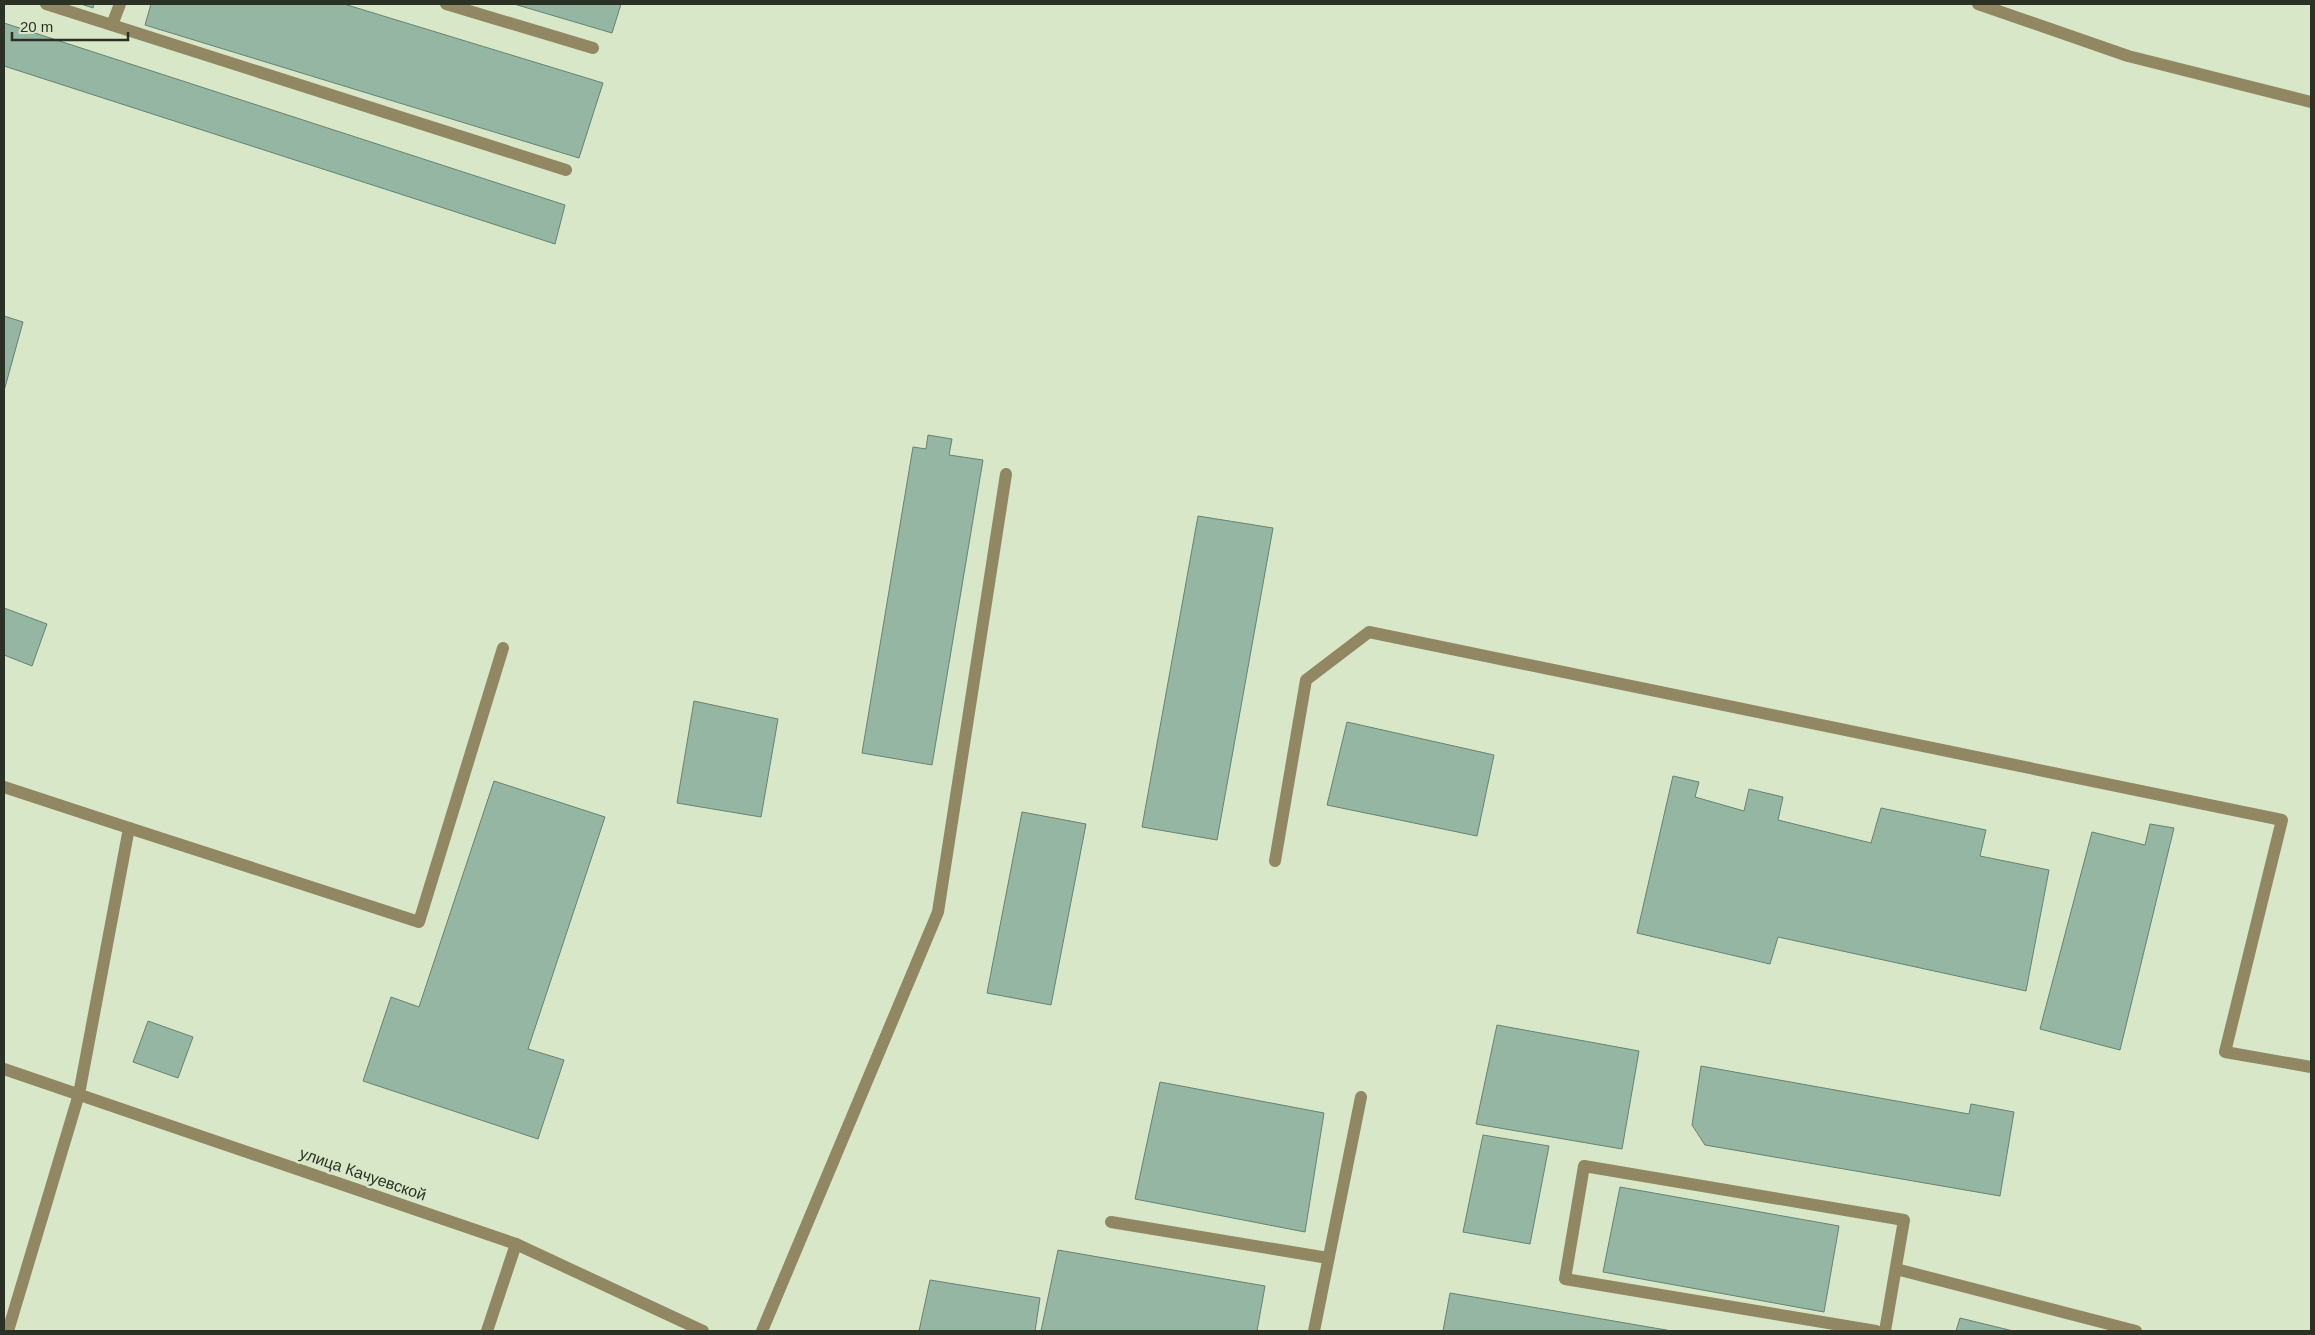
<svg xmlns="http://www.w3.org/2000/svg" width="2315" height="1335" font-family="Arial,sans-serif">
<rect width="100%" height="100%" fill="#d8e7c8"/>
<g fill="#95b6a3" stroke="#648372">
<path d="M81,4H94L93,8Z"/>
<path d="M151,4H344L603,83L579,158L145,25Z"/>
<path d="M514,4H621L612,33Z"/>
<path d="M4,23L565,205L555,244L4,66Z"/>
<path d="M4,316L23,322L4,391Z"/>
<path d="M928,435L952,439L949,455L983,460L932,765L862,753L913,447L926,449Z"/>
<path d="M1198,516L1273,528L1217,840L1142,827Z"/>
<path d="M4,608L47,624L32,666L4,655Z"/>
<path d="M694,701L778,719L761,817L677,803Z"/>
<path d="M1347,722L1494,755L1477,836L1327,805Z"/>
<path d="M1673,776L1699,782L1695,797L1744,811L1749,789L1783,797L1778,820L1871,843L1881,808L1986,830L1980,856L2049,870L2026,991L1778,937L1770,964L1637,933Z"/>
<path d="M494,781L605,817L528,1049L564,1060L538,1139L363,1081L391,997L419,1007Z"/>
<path d="M1022,812L1086,824L1051,1005L987,993Z"/>
<path d="M2150,824L2174,828L2120,1050L2040,1029L2092,832L2145,845Z"/>
<path d="M148,1021L193,1037L178,1078L133,1062Z"/>
<path d="M1497,1025L1639,1051L1622,1149L1476,1124Z"/>
<path d="M1701,1066L1969,1114L1971,1104L2014,1112L2000,1196L1705,1145L1692,1125Z"/>
<path d="M1160,1082L1324,1113L1305,1232L1135,1199Z"/>
<path d="M1483,1135L1549,1146L1530,1244L1463,1232Z"/>
<path d="M1620,1187L1839,1226L1824,1312L1603,1272Z"/>
<path d="M1058,1250L1265,1286L1257,1331H1041Z"/>
<path d="M930,1280L1040,1298L1035,1331H919Z"/>
<path d="M1450,1293L1672,1331H1443Z"/>
<path d="M1960,1318L2013,1331H1956Z"/>
</g>
<g fill="none" stroke-linecap="round" stroke-linejoin="round">
<g stroke="#918863" stroke-width="12">
<path d="M46,4L566,170"/>
<path d="M446,4L593,48"/>
<path d="M1978,4L2128,56L2311,102"/>
<path d="M112,25L120,4"/>
<path d="M4,787L129,828L79,1094L8,1331"/>
<path d="M129,828L419,922L503,648"/>
<path d="M1275,861L1306,680L1369,632L2282,820L2225,1052L2311,1067"/>
<path d="M4,1069L516,1244L703,1331"/>
<path d="M1111,1222L1328,1258"/>
<path d="M1896,1269L2136,1331"/>
<path d="M487,1331L516,1244"/>
<path d="M762,1331L938,912L1006,474"/>
<path d="M1314,1331L1361,1097"/>
<path d="M1876,1331L1565,1279L1584,1166L1904,1220L1885,1331"/>
</g>
</g>
<g text-anchor="middle" dominant-baseline="central" stroke-width="5" stroke-linejoin="round" paint-order="stroke">
<g font-size="16" fill="#2b3125" stroke="#d8e7c8">
<text transform="translate(363 1174) rotate(19)">улица Качуевской</text>
</g>
</g>
<rect width="2315" height="1335" fill="none" stroke="#2b3125" stroke-width="10"/>
<path d="M12 32v8h116v-8" fill="none" stroke="#2b3125" stroke-width="2.5"/>
<text x="20" y="32" font-size="15" fill="#2b3125" stroke="#d8e7c8" stroke-width="4" paint-order="stroke">20 m</text>
</svg>
